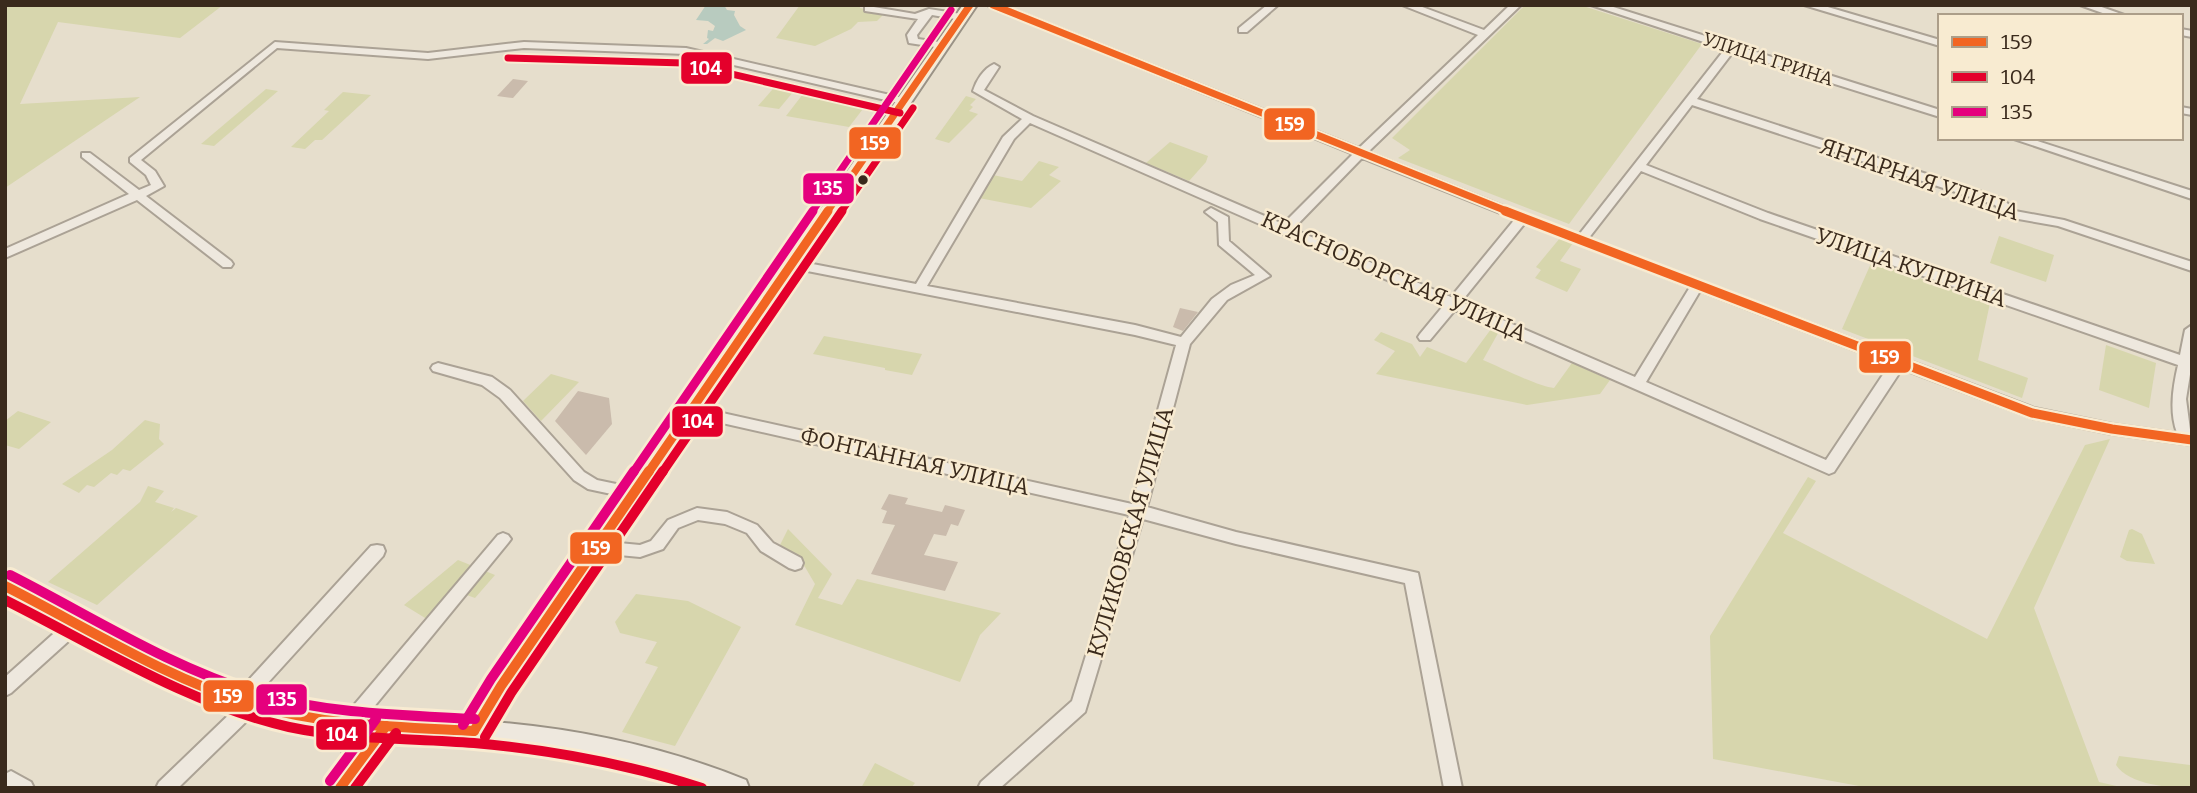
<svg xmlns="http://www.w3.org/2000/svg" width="2197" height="793" font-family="Bitter,serif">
<rect width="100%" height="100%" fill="#e6decc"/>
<g fill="#d7d6ad">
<path d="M5,5H223L180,38L58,22L20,104L140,97L5,188Z"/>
<path d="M800,5H860V8L885,13L877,21L858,22L851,29L815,46L776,38Z"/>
<path d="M1525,5H1580L1702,44L1569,224L1398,158L1410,150L1392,138Z"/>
<path d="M778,83L798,86L779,109L758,106Z"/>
<path d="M266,89L278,91L214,146L201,144Z"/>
<path d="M343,92L371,95L322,140H315L305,149L291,147L329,111L324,110Z"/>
<path d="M803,94L866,105L849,127L786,116Z"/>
<path d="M966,96L976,99L970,105L973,107L969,111L978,114L949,143L935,139Z"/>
<path d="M1170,142L1208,156L1206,162L1189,181L1146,163Z"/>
<path d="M1039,161L1059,167L1049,175L1061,181L1031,208L979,198L993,175L1022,181Z"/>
<path d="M1999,236L2054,255L2046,282L1990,263Z"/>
<path d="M1560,238L1573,243L1560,261L1581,269L1567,292L1535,278L1541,270L1536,267Z"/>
<path d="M1872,261L1990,303L1978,360L2028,378L2022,398L1842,329Z"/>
<path d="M1494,325L1501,328L1483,360C1500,367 1539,387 1554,388L1572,363L1610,380L1600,394L1527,405L1376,374L1395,351L1374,340L1381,332L1412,344L1420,357L1427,347L1466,363Z"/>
<path d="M824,336L922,354L912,375L885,370V368L813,354Z"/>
<path d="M2106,345L2156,363L2149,408L2099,390Z"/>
<path d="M551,374L579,382L541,421L523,401Z"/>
<path d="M18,411L51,422L19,449L5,445V421Z"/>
<path d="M145,420L160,424L159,439L164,444L130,471L123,469L117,475L111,473L94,487L87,485L79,493L62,484L112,450Z"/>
<path d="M2110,439L2034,608L2099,782L2125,788H1870L1713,759L1710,636L1808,477L1816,481L1783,533L1987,639L2085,445Z"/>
<path d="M148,486L164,491L155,502L174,508L171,512L176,508L198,516L97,605L48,582L140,502Z"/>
<path d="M788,529L832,574L818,598L842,605L857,579L1001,613L980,635L960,682L795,625L815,584L805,567L780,545Z"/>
<path d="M2132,529L2142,534L2155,564L2127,561L2120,557L2129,530Z"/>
<path d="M458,560L495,575L475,598L464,594L430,621L404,605Z"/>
<path d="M636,594L688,601L741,627L675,746L622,732L658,667L645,663L657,642L620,633L615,622Z"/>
<path d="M2119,756L2190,765L2192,788C2170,788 2129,785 2116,765Z"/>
<path d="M875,763L915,783L911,788H861Z"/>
</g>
<path fill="#b8cbbf" d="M706,5H724L727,10L735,11L734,15L740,26L746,30L723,41L715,38L707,44H703L709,39L707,38L708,30L713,31L715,26L708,21L696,20Z"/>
<g fill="#cabbac">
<path d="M513,79L528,81L513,98L497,96Z"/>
<path d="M1180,308L1198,312L1183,331L1173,327Z"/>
<path d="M578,391L609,398L612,424L586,455L555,421Z"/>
<path d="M889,494L908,498L905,504L942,512L945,505L965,510L958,526L951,524L946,536L934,534L924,555L958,562L945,591L871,574L895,525L882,523L887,511L881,509Z"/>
</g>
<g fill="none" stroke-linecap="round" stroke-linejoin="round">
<g stroke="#aba295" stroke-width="4">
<g id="street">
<path d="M987,5H1001L1359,148L1478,35L1402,5H1417L1484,30L1510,5H1521L1368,152L1578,236L1725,49L1591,5H1607L1940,110V117L1733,52L1697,99L2003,199L2015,211L2064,220L2192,262V271L2058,226L2007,217L1995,205L1692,105L1646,165L1768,213L2180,355L2185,330L2192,325V362L2186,399L2192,445L2112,434L2032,418L1902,369L1834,472L1829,474L1455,310L1430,340H1420L1418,337L1420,334L1444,305L1030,123L1014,139L927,286L1135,325L1181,337L1212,299L1231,285L1255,275L1219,245L1218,222L1205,212L1211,208L1228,217L1229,241L1270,276L1227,300L1190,344L1147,507L1236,532L1418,573L1462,788H1444L1405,583L1236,544L1143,519L1085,712L1000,788H978L981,782L1072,701L1129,515L691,416L686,415L684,411L686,407L691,406L1132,504L1176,345L1135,335L792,268L786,264L792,260L916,284L1003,137L1022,119L973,91C976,81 984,68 994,64L999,67L984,90L1033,116L1283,224L1353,154ZM1362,158L1515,219L1451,297L1293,229ZM1641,171L1760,219L2178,365C2173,387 2169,411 2177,433L2112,424L2034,408L1588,239ZM1525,223L1690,287L1635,377L1461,302ZM1700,291L1890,364L1826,460L1646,382Z"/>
<path d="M1267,5H1278L1247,32H1239V28Z"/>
<path d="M1804,5H1821L1940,40V46Z"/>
<path d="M2080,5H2096L2127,16H2111Z"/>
<path d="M868,6L915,14L929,9L961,14L966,17L961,20L932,15L917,35L918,39L946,43V47L942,48L909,43L907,35L918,19L865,11V7Z"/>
<path d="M2181,29L2192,31V37L2181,35Z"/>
<path d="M275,42L428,53L524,42L686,48L903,98L908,101L903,104L686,54L524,48L428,59L277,48L141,160L155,171L164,186L146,196L231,261L233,264L231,267H223L137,200L5,258V249L129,194L82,157V153H90L139,190L151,185L146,175L130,162V158Z"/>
<path d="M2181,107L2192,109V115L2181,113Z"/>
<path d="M2011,138H2028L2192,191V199Z"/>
<path d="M438,363L492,377L510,390L584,472L597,480L640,489L643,493L640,497L635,499L588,489L574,480L500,398L482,385L433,371L431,368L433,365Z"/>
<path d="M697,508L727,512L757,525L773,543L801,558L803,563L801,568L795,570L789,568L761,551L747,533L725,524L698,520L678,528L663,549L640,557L598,553L592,551L590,547L592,543L598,541L640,545L651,541L668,520Z"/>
<path d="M503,533L508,535L511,539L508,543L355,730L349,732L343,730L340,724L343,718L498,535Z"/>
<path d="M377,545L383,546L385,551L383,556L255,697L258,698L261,704L258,710L178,788H156L159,782L238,706L232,700L235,695L371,546Z"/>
<path d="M77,616L83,618L85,623L83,628L11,693L5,696V677L71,618Z"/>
<path d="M11,771L31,782L34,788L5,786V774Z"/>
</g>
</g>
<g stroke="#9a9285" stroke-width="4">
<path id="secondary" d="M963,5H977L493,722C580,729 664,747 746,780L749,788H706L641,768L541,749L392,737L355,788H328L344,762C343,757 343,751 341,747C330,727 274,721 252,715C165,687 87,637 5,596V577L187,668L251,693L335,711L468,719L493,679Z"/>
</g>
<use href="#street" fill="#eee8de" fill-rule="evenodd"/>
<use href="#secondary" fill="#eee8de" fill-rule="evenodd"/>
<g stroke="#f8ebd1" stroke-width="11">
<g id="bus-1-far2">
<path d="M993,5L1509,212"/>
<path d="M827,212L970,5"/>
</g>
</g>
<g stroke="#f8ebd1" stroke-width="14">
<g id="bus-1-far1">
<path d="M1505,211L2032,413L2112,429L2192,440"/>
<path d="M648,473L828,211"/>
</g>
</g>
<g stroke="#f8ebd1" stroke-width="16">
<g id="bus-1">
<path d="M5,586C86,627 164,677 251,704C323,726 400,727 474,731"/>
<path d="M474,731L501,686L649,471"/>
<path d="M340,788L386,726"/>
</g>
</g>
<g stroke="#f8ebd1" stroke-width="11">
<g id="bus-2-far2">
<path d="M508,58L684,63L900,113"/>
<path d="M841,212L913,108"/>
</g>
</g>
<g stroke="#f8ebd1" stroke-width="14">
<path id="bus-2-far1" d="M662,473L842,211"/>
</g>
<g stroke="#f8ebd1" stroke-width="16">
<g id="bus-2">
<path d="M5,600C97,646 188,704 289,727C350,740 413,738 474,743C552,750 628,764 702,788"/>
<path d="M485,737L511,693L663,471"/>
<path d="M355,788L396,733"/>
</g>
</g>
<g stroke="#f8ebd1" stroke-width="11">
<path id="bus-3-far2" d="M812,212L951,10"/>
</g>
<g stroke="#f8ebd1" stroke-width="14">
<path id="bus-3-far1" d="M633,473L813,211"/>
</g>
<g stroke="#f8ebd1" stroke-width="16">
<g id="bus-3">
<path d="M10,575C91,616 171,668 259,694C329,714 403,715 475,719"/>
<path d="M463,725L491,679L634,471"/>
<path d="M330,781L376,719"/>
</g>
</g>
<use href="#bus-1-far2" stroke="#f26522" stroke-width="7"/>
<use href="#bus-1-far1" stroke="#f26522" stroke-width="9"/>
<use href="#bus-1" stroke="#f26522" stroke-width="10"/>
<use href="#bus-2-far2" stroke="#e4002b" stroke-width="7"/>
<use href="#bus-2-far1" stroke="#e4002b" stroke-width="9"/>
<use href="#bus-2" stroke="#e4002b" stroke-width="10"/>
<use href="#bus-3-far2" stroke="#e5007d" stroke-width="7"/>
<use href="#bus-3-far1" stroke="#e5007d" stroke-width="9"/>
<use href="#bus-3" stroke="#e5007d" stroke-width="10"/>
</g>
<circle fill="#3a2a1c" stroke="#f8ebd1" stroke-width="2.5" cx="863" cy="180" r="6"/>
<g text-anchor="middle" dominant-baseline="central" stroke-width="5" stroke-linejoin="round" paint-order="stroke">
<g font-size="19" fill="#3a2a1c" stroke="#f8ebd1">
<text transform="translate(1768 59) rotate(18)">УЛИЦА ГРИНА</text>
</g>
<g font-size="23" fill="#3a2a1c" stroke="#f8ebd1">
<text transform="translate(1920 179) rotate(19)">ЯНТАРНАЯ УЛИЦА</text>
<text transform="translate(1911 267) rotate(19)">УЛИЦА КУПРИНА</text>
<text transform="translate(1394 276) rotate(24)">КРАСНОБОРСКАЯ УЛИЦА</text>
<text transform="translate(915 461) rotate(13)">ФОНТАННАЯ УЛИЦА</text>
<text transform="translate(1130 532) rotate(-74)">КУЛИКОВСКАЯ УЛИЦА</text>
</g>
</g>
<g stroke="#f8ebd1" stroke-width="2.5">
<rect x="680" y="51" width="53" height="34" rx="7" fill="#e4002b"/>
<rect x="1263" y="107" width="53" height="34" rx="7" fill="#f26522"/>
<rect x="848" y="126" width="54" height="34" rx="7" fill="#f26522"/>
<rect x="802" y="172" width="53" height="33" rx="7" fill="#e5007d"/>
<rect x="1858" y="340" width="54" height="34" rx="7" fill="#f26522"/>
<rect x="671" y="405" width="53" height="33" rx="7" fill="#e4002b"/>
<rect x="569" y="531" width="54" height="34" rx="7" fill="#f26522"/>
<rect x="202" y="679" width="53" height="34" rx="7" fill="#f26522"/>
<rect x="255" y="683" width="53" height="33" rx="7" fill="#e5007d"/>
<rect x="315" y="718" width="53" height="33" rx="7" fill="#e4002b"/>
</g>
<g font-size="19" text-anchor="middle" font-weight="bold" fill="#fff">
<text x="706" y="75">104</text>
<text x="1290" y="131">159</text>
<text x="875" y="150">159</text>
<text x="828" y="195">135</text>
<text x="1885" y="364">159</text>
<text x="698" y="428">104</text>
<text x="596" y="555">159</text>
<text x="228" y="703">159</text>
<text x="282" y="706">135</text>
<text x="342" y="741">104</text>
</g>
<rect width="2197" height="793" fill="none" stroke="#3a2a1c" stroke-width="14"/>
<rect x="1938" y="14" width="245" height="126" fill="#f8ebd1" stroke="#ac9e89" stroke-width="2"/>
<rect x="1952" y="37" width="35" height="10" fill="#f26522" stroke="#ac9e89" stroke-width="2"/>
<text x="2001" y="49" font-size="21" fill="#3a2a1c">159</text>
<rect x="1952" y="72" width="35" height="10" fill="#e4002b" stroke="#ac9e89" stroke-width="2"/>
<text x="2001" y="84" font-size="21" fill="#3a2a1c">104</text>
<rect x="1952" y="107" width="35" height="10" fill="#e5007d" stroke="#ac9e89" stroke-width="2"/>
<text x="2001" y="119" font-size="21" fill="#3a2a1c">135</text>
</svg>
